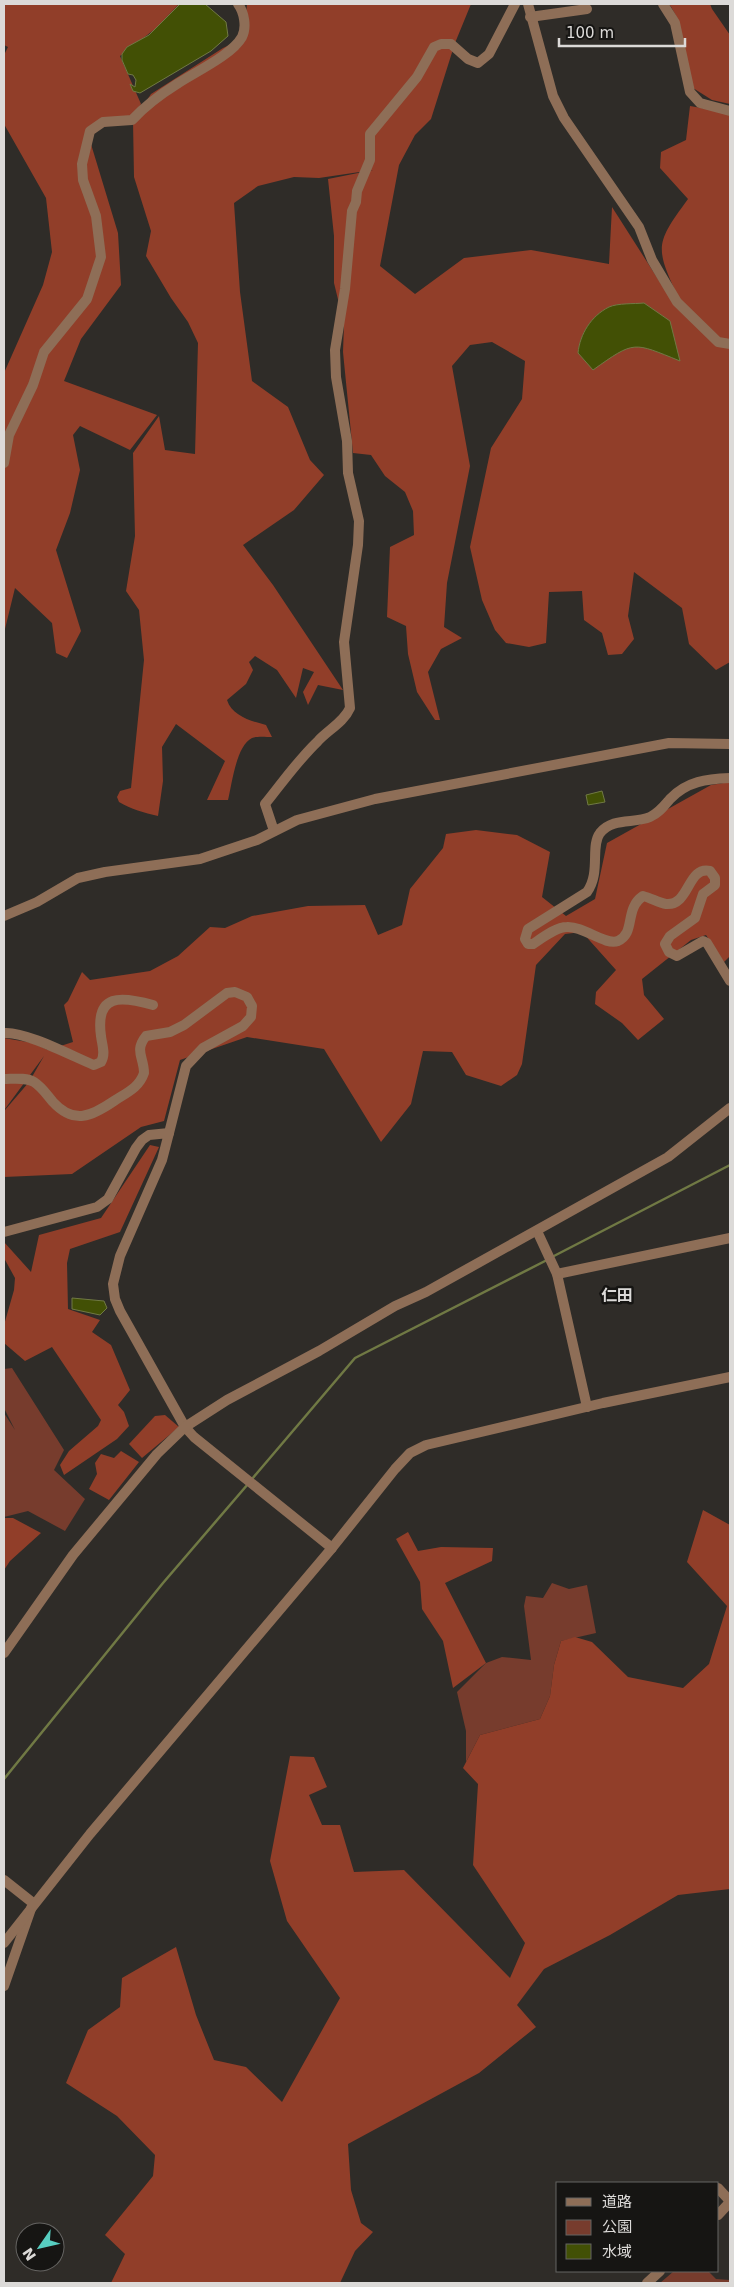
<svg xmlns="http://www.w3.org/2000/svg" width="734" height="2287" font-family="'DejaVu Sans','Noto Sans JP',sans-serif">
<rect width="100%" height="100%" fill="#2f2c28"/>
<g fill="#773c2d">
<path d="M12,1368L64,1450L54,1470L85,1499L65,1531L28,1511L4,1517V1413L15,1430L4,1408V1369Z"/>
<path d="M552,1583L569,1589L587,1585L596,1633L561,1641L554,1665L550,1696L540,1719L480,1735L466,1762V1731L457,1692L486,1663L502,1657L531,1660L524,1606L526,1596L543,1598Z"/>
<path d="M674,2271H708L716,2279L730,2280V2283H660Z"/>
</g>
<g fill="#913e29" fill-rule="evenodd">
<path d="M4,4H179L155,29L120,56L141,104L132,120L87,131L118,233L121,285L81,339L64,381L157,415L130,450L80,426L73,435L80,470L70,513L56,550L81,631L67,658L56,653L52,623L15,588L4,633V373L43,285L52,252L46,198L4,124V55L8,47L4,45Z"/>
<path d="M247,4H471L455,43L431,119L415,135L399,165L380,266L415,294L464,258L531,250L609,264L612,207L672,301L678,297C655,247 655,244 688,199L660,168L661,152L686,140L690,106L730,113V662L716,670L689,644L682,608L634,572L628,616L634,639L622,654L608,655L602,633L584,620L582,591L549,592L546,643L529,647L506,643L495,630L482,600L470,547L491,448L522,399L525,361L492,342L470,345L452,366L470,466L447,583L444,627L462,638L441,649L428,672L440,720H435L417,692L408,654L406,626L387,617L390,547L414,535L413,511L405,492L385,476L371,455L353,453L343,352L344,324L334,283V236L328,179L373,170L319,178L294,177L258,186L234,203L240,292L252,381L288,407L310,460L324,475L294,510L243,545L273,585L343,690L318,685L308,705L303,692L314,672L303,668L296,698L277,670L255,656L249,662L253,670L246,684L227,700C232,716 251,721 266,725L272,737C266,737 257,736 252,738C236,746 232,784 228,800H207L225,761L176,724L162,747L163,781L158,816C144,813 131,809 119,802L117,797L120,791L131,788L144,660L139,610L126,591L135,536L133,453L159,416L165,450L195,454L198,343L188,322L171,298L146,256L151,231L134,177L133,121L151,94L223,48L244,38Z"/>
<path d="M669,4H710L712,9L730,35V104L712,100L693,88C690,79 687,70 686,61C682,39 682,22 669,4Z"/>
<path d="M730,782V956L724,962L706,935L691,940L642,979L644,995L664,1019L638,1040L622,1023L595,1004L596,992L616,970L582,932L565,934L536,965L522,1064L517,1075L501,1086L466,1075L452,1052L423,1051L411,1104L381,1142L324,1049L247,1037L180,1060L164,1121L141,1127L72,1174L4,1177V1038L33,1043L48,1050L73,1042L64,1005L68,1001L82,972L90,980L150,971L178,956L210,927L225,928L252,916L308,906L365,905L378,935L402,925L410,889L443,848L446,834L476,830L517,835L550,852L542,897L566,916L595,899L607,843L711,785ZM44,1056L29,1082L5,1110V1109Z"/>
<path d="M150,1145L159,1147L120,1232L70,1249L67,1263L68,1309L100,1320L92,1332L111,1345L130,1390L118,1405L124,1412L129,1426L117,1439L64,1475L60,1465L69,1451L98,1426L101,1420L52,1347L25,1361L4,1343V1325L14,1290L15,1278L4,1258V1242L31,1272L39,1235L101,1218Z"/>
<path d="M165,1415L179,1427L142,1458L129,1444L155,1416Z"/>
<path d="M121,1451L139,1462L109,1500L89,1489L97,1474L95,1463L101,1454L114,1458Z"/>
<path d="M703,1510L730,1525V1889L678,1895L610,1935L544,1969L517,2005L536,2027L479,2073L348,2144L351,2190L361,2223L373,2232L355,2251L340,2283H111L125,2254L105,2235L153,2176L155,2155L117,2116L66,2083L88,2030L120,2007L122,1978L176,1947L196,2015L214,2060L246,2067L282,2102L340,1998L287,1921L270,1861L290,1756L314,1757L327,1787L309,1795L322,1825H340L354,1872L404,1870L510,1978L525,1943L473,1865L478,1784L463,1768L480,1735L540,1719L550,1696L554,1665L561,1641L575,1637L592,1642L628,1677L683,1688L709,1664L727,1606L687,1562Z"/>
<path d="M4,1518H13L41,1533L10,1561L4,1570Z"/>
<path d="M408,1532L418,1551L441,1547L493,1548L492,1561L445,1583L486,1663L453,1688L443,1641L422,1609L420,1582L396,1539Z"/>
</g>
<g fill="#425005" stroke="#707944">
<path d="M180,4H205L226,22L228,36L211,51L140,93L133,91L130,84L135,87L136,80L133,75L128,74L122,60V54L127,47L149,35Z"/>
<path d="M644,303L670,321L680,361C633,342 635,340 593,370L578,353C580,334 591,316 609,307C618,303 634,304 644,303Z"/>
<path d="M602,791L605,802L588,805L586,795Z"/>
<path d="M72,1298L104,1301L107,1308L100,1315L72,1309Z"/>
</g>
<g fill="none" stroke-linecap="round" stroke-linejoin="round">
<g stroke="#707944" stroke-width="2.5">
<path d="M552,1257L730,1165"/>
<path d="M252,1479L355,1358L547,1260"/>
<path d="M4,1779L163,1583L248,1484"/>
</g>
<g stroke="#8e6e57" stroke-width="10">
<path d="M528,4L553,96L564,118L639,227L652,260L677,302L718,342L730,344"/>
<path d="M663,4L675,23L690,92L700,103L730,111"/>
<path d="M530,17L587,9"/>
<path d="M4,463L9,435L33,385L44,352L87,299L101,257L96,216L83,180L82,164L90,131L103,122L132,120C145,106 161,94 177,84C195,72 232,55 242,37C247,27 244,12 238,4"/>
<path d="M730,778C707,779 687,781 670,799C664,806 659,813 650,817C634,824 613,817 600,833C590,846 601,873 587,892L528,929L525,939L528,944H533C542,938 556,927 567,927C584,926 605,946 618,941C636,933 624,909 643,896C651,898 659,903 666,904C690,906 687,866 710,871L715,878V885L703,894L695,918L670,936L665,944L669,952L677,956L703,941L707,943L730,981"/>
<path d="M274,831L265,804C282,783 298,760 318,741C328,730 344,722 350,708L344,642L358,545L359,521L348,473L347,441L336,377L335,350L345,289L352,211L356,202L357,191L370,160V134L417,77L434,47L441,44H451L468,59L478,63L489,54L515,4"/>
<path d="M4,916L37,902L78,878L105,872L200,859L257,840L297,820L375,799L669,743L730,744"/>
<path d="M4,1033C25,1031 72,1056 94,1065L101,1062C106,1054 102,1045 101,1036C95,993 121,996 153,1005"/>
<path d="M4,1079C13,1079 26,1077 34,1082C42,1087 47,1095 53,1102C74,1125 92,1116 114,1101C126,1093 139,1088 144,1073C144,1057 134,1051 146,1036L170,1032L184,1025L227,993L235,992L247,997L252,1006L251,1017L243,1026L203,1048L186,1066L169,1133"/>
<path d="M537,1231L557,1274L587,1407"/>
<path d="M4,1232L97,1207L108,1199L136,1148L142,1140L149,1135L169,1133L162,1160L120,1256L113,1284L115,1299L120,1311L185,1427L194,1437L332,1548"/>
<path d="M557,1274L730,1238"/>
<path d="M4,1653L73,1555L157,1454L185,1427L227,1400L319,1351L395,1306L426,1292L668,1157L730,1108"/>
<path d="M4,1880L33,1903L4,1986"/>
<path d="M4,1943L90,1834L332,1548L395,1469L410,1453L426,1445L603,1403L730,1377"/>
<path d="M718,2188L730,2201"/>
<path d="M718,2215L730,2202"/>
<path d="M647,2283L660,2271"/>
</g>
</g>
<g text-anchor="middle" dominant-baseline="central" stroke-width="5" stroke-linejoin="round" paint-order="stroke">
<g font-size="16" font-weight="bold" fill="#dcdad8" stroke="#161513">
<text x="617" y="1295">仁田</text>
</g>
</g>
<rect width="734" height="2287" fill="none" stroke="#dcdad8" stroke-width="10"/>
<rect x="556" y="2182" width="162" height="90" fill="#161513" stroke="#656462"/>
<rect x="566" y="2198" width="25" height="8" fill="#8e6e57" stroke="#656462"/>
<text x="602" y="2207" font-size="15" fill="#dcdad8">道路</text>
<rect x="566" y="2220" width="25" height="15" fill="#773c2d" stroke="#656462"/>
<text x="602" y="2232" font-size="15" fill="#dcdad8">公園</text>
<rect x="566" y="2244" width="25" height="15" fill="#425005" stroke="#656462"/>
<text x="602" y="2257" font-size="15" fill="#dcdad8">水域</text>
<g transform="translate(40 2247) rotate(236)"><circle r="24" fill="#161513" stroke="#656462"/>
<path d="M0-4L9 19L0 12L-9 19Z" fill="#57cec1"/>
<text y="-8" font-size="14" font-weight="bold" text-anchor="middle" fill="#dcdad8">N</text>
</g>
<path d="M559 38v8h126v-8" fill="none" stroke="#dcdad8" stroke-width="2.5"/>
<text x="566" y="38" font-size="15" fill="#dcdad8" stroke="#161513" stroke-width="4" paint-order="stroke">100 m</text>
</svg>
